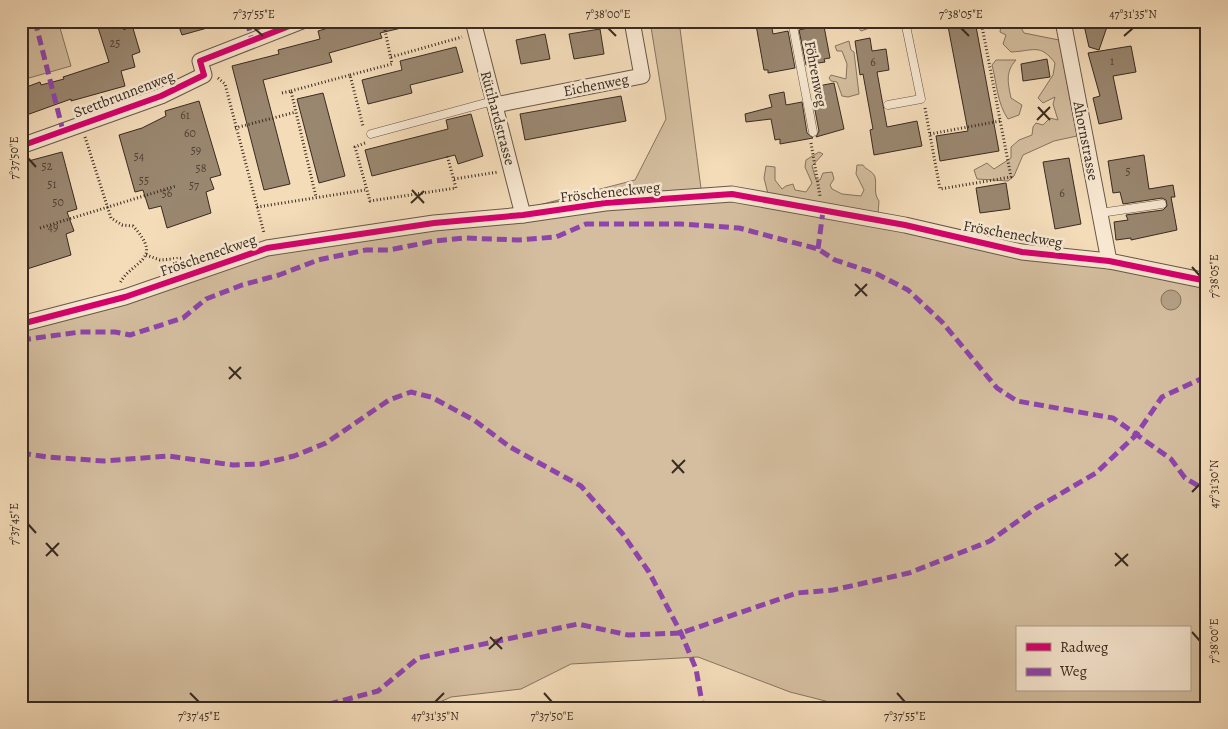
<svg xmlns="http://www.w3.org/2000/svg" width="1228" height="729" font-family="Alegreya,serif">
<rect width="100%" height="100%" fill="#f4dcb9"/>
<filter id="stains"><feTurbulence type="fractalNoise" baseFrequency=".004" numOctaves="4"/><feColorMatrix values="0 0 0 0 .2 0 0 0 0 .09 0 0 0 0 .02 0 0 0 .5 -.17"/></filter>
<radialGradient id="worn" r=".72"><stop offset=".6" stop-color="#630" stop-opacity="0"/><stop offset="1" stop-color="#630" stop-opacity=".3"/></radialGradient>
<g fill="#d4be9f" stroke="#867460" fill-rule="evenodd">
<path d="M58,21L71,66L29,78L21,51V22Z"/>
<path d="M650,21H679L702,196L1207,281V708H853L790,692L698,657L571,664L521,689L451,697L427,708H21V328L132,300L270,255L466,224L635,180L666,119ZM1017,628H1189V690H1017Z"/>
<path d="M859,21H889L861,31L858,27Z"/>
<path d="M1007,21H1017L1024,33L1059,40L1077,136L1054,141L1023,155L1014,176L1008,181L977,179L974,170L987,163L994,169L1011,158V147L1019,140L1032,135L1033,127L1036,123L1043,125L1050,118L1058,120L1053,104L1055,97L1043,103L1038,98L1053,75L1055,63C1040,43 1034,51 1011,52L1003,44L1006,35L1000,32L1001,25Z"/>
<path d="M849,41L851,50L854,52L859,94L848,97L842,96L837,82L831,81L829,78L831,75L846,79L847,64L842,51H837L835,46Z"/>
<path d="M996,60H1016C1005,72 1008,83 1011,98L1022,105L1019,115L1008,119C997,103 997,84 992,65Z"/>
<path d="M819,152L823,154L812,166L816,180H820L823,173L832,172L834,179L830,185L832,189L842,194L861,196L864,190L856,174L857,165H863C866,170 873,171 875,177C877,185 873,193 879,201L878,214L769,198L764,178L766,166L775,167V180L782,189L786,186L793,184L795,190L806,192L812,183L805,167L806,160Z"/>
</g>
<circle fill="#b4a085" stroke="#83715d" cx="1171" cy="300" r="10"/>
<g fill="#9a8770" stroke="#392b21">
<path d="M96,21H122L124,30L132,25L140,52L132,55L135,67L121,71L125,86L71,101V99L21,117V89L40,82L41,85L64,79L63,77L109,62Z"/>
<path d="M177,21H218V25L182,35Z"/>
<path d="M352,21H410V26L380,33L382,38L329,53L332,62L263,80L290,184L264,190L232,66L279,54L278,50L320,39L318,31Z"/>
<path d="M807,21H823L830,58L824,59L825,62L806,65L799,30L808,28Z"/>
<path d="M947,21H975L999,151L940,161L936,136L968,131Z"/>
<path d="M1083,21H1109L1099,50L1089,47Z"/>
<path d="M771,22L773,34L788,31L795,68L768,73V70H764L756,25Z"/>
<path d="M600,29L604,54L574,59L569,34Z"/>
<path d="M545,34L550,59L521,64L516,40Z"/>
<path d="M870,38L872,51L886,49L889,70L877,72L887,127L917,121L922,146L874,155L870,130L873,129L863,74L860,75L855,41Z"/>
<path d="M1131,46L1136,72L1113,76L1122,119L1099,124L1093,98L1100,96L1088,53Z"/>
<path d="M456,47L463,72L410,85L412,93L368,104L362,80L402,70L400,61Z"/>
<path d="M1047,59L1050,77L1023,81L1021,64Z"/>
<path d="M834,83L844,129L816,137L819,131L813,100L820,98L818,86Z"/>
<path d="M784,92L786,105L802,102L807,133L813,138L780,144V139L775,140L771,119L746,122L745,114L772,107L769,95Z"/>
<path d="M323,93L345,176L319,183L297,99Z"/>
<path d="M621,96L626,121L525,140L520,114Z"/>
<path d="M199,101L221,175L210,178L214,189L206,192L211,213L167,228L161,206L149,209L143,190L135,192L119,135L142,128L166,116L165,111Z"/>
<path d="M471,114L483,156L458,164L455,155L372,176L365,150L448,129L446,120Z"/>
<path d="M62,152L77,209L67,212L74,231L66,234L71,255L27,269L21,249V163Z"/>
<path d="M1144,155L1149,189L1173,185L1175,197H1171L1177,230L1131,240V238L1116,240L1114,222L1128,220L1126,215L1163,210L1167,206L1166,200L1162,198L1123,204L1120,192L1113,193L1108,161Z"/>
<path d="M1069,158L1081,224L1055,229L1043,162Z"/>
<path d="M1006,183L1010,209L980,213L976,188Z"/>
</g>
<g fill="none" stroke-linecap="round" stroke-linejoin="round">
<g stroke="#685747" stroke-width="9">
<g id="lane">
<path d="M792,21L813,132"/>
<path d="M888,105L921,99L905,21"/>
<path d="M371,134L493,101"/>
<path d="M1100,213L1162,204"/>
</g>
</g>
<g stroke="#685747" stroke-width="17">
<g id="street">
<path d="M473,21L523,215"/>
<path d="M1063,21L1109,261"/>
<path d="M495,105L642,76L632,21"/>
<path d="M21,146L161,96L204,75L200,61L302,21"/>
<path d="M21,324L125,297L267,248L434,223L523,215L605,203L732,194L905,225L1022,252L1109,261L1207,281"/>
</g>
</g>
<g stroke="#392b21" stroke-width="3" stroke-dasharray="1 2.5" stroke-linecap="butt">
<path d="M391,57L462,37"/>
<path d="M350,75L392,64L383,21"/>
<path d="M218,78L225,84L264,233"/>
<path d="M291,91L350,75L363,126"/>
<path d="M282,93L291,91L316,197"/>
<path d="M925,108L940,189L1011,177L981,21"/>
<path d="M235,128L296,112"/>
<path d="M930,134L1000,121"/>
<path d="M85,137L111,218L122,225L133,226C165,261 132,260 120,283"/>
<path d="M365,143L355,147L370,201L456,188L447,155"/>
<path d="M811,143L820,196"/>
<path d="M454,179L498,172"/>
<path d="M257,207L365,190"/>
<path d="M40,228L176,186"/>
<path d="M146,255L160,260L183,258"/>
</g>
<use href="#lane" stroke="#f8e8d2" stroke-width="8"/>
<use href="#street" stroke="#f8e8d2" stroke-width="15"/>
<g stroke="#8e44ad" stroke-width="5" stroke-dasharray="10 5" stroke-linecap="butt">
<path d="M35,21L63,131"/>
<path d="M247,21L252,40"/>
<path d="M818,249L823,211"/>
<path d="M21,340L80,332H115L130,335L183,318L206,299L242,285L279,275L318,260L366,250H389L434,241L465,238L518,240L556,237L586,224H681L739,228L818,249L835,260L877,274L908,290L942,322L997,388L1017,401L1113,418L1171,459L1185,478L1207,491"/>
<path d="M21,453L47,457L104,461L168,456L233,465L261,464L294,456L326,443L389,400L411,392L431,397L474,420L510,447L581,486L622,533L649,572L681,633L696,669L703,708"/>
<path d="M314,708L378,691L418,658L578,624L628,635L681,633L797,593L833,590L909,573L990,541L1036,508L1096,473L1136,435L1162,397L1207,376"/>
</g>
<g stroke="#f8e8d2" stroke-width="9">
<g id="cycleway">
<path d="M21,146L161,96L204,75L200,61L302,21"/>
<path d="M21,324L125,297L267,248L434,223L523,215L605,203L732,194L905,225L1022,252L1109,261L1207,281"/>
</g>
</g>
<use href="#cycleway" stroke="#d6006c" stroke-width="6"/>
</g>
<path fill="none" stroke="#392b21" stroke-width="2" d="M254,28L263,36M608,28L616,36M961,28L969,36M1124,36L1133,28M1038,107L1050,120M1037,120L1050,107M28,158L36,167M412,190L424,203M411,203L424,191M1192,267L1200,276M855,284L867,296M855,296L867,284M229,367L241,379M229,379L241,367M672,460L684,473M672,473L685,460M1192,492L1200,484M28,524L36,533M46,543L58,556M1115,553L1128,566M46,556L59,543M1115,566L1128,554M1192,632L1200,641M490,637L502,649M489,649L502,637M190,693L199,702M544,693L552,702M897,693L905,702M435,702L444,693"/>
<g text-anchor="middle" dominant-baseline="central" stroke-width="5" stroke-linejoin="round" paint-order="stroke">
<g font-size="12" fill="#514235">
<text x="115" y="43">25</text>
<text x="1112" y="61">1</text>
<text x="873" y="62">6</text>
<text x="185" y="115">61</text>
<text x="190" y="133">60</text>
<text x="196" y="150">59</text>
<text x="139" y="156">54</text>
<text x="47" y="166">52</text>
<text x="201" y="168">58</text>
<text x="1128" y="171">5</text>
<text x="144" y="180">55</text>
<text x="52" y="184">51</text>
<text x="194" y="185">57</text>
<text x="167" y="193">56</text>
<text x="1062" y="193">6</text>
<text x="58" y="202">50</text>
<text x="53" y="227">49</text>
</g>
<g font-size="15" fill="#392b21" stroke="#f8e8d2">
<text transform="translate(816 74) rotate(79)">Föhrenweg</text>
<text transform="translate(596 85) rotate(-11)">Eichenweg</text>
<text transform="translate(124 94) rotate(-21)">Stettbrunnenweg</text>
<text transform="translate(498 118) rotate(75)">Rütihardstrasse</text>
<text transform="translate(1086 141) rotate(79)">Ahornstrasse</text>
<text transform="translate(610 192) rotate(-6)">Fröscheneckweg</text>
<text transform="translate(1013 234) rotate(10)">Fröscheneckweg</text>
<text transform="translate(208 255) rotate(-19)">Fröscheneckweg</text>
</g>
</g>
<rect width="1228" height="729" fill="none" stroke="#f4dcb9" stroke-width="55"/>
<rect x="1016" y="626" width="175" height="65" fill="#f8e8d2" stroke="#ac9c8b"/>
<rect x="1026" y="643" width="25" height="8" fill="#d6006c" stroke="#ac9c8b"/>
<text x="1060" y="652" font-size="15" fill="#392b21">Radweg</text>
<rect x="1026" y="668" width="25" height="8" fill="#8e44ad" stroke="#ac9c8b"/>
<text x="1060" y="676" font-size="15" fill="#392b21">Weg</text>
<rect x="28" y="28" width="1172" height="674" fill="none" stroke="#392b21" stroke-width="2"/>
<g font-size="12" text-anchor="middle" fill="#392b21">
<text x="254" y="18">7°37'55"E</text>
<text x="608" y="18">7°38'00"E</text>
<text x="961" y="18">7°38'05"E</text>
<text x="1133" y="18">47°31'35"N</text>
<text transform="translate(14 158) rotate(-90)" y="4">7°37'50"E</text>
<text transform="translate(1214 276) rotate(-90)" y="4">7°38'05"E</text>
<text transform="translate(1214 484) rotate(-90)" y="4">47°31'30"N</text>
<text transform="translate(14 524) rotate(-90)" y="4">7°37'45"E</text>
<text transform="translate(1214 641) rotate(-90)" y="4">7°38'00"E</text>
<text x="199" y="720">7°37'45"E</text>
<text x="435" y="720">47°31'35"N</text>
<text x="552" y="720">7°37'50"E</text>
<text x="905" y="720">7°37'55"E</text>
</g>
<rect width="100%" height="100%" filter="url(#stains)"/>
<rect width="100%" height="100%" fill="url(#worn)"/>
</svg>
